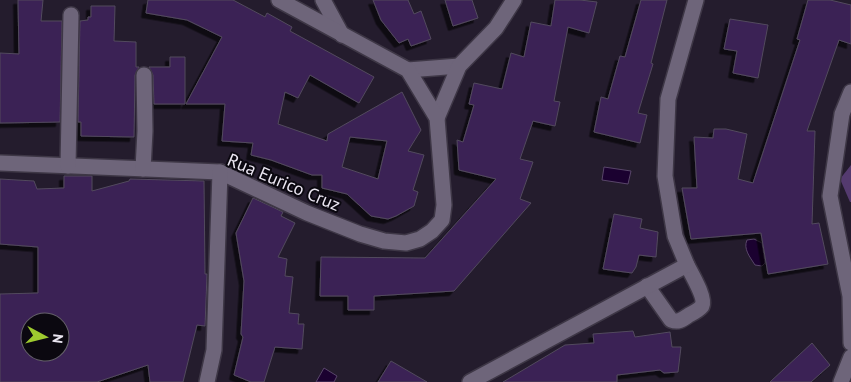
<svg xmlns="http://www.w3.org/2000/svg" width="851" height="382" font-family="'PT Sans',sans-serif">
<defs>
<filter id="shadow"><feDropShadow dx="-4.5" dy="4.5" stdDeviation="0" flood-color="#0009"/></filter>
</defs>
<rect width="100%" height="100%" fill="#241c2d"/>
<path fill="#543a6f" d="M851,165V202H850L840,179Z"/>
<g fill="#1b0130" stroke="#59466a">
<path d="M604,167L631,171L628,184L602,180Z"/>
<path d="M754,239L762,243L765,263L762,266L755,265C750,257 743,249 747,240Z"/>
<path d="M324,368L337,376L334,382H316Z"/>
</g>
<g fill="#3b2154" stroke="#524a5e" fill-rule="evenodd" filter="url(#shadow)">
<path d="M18,0H43L41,21H62L60,122L0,123V53L19,54Z"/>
<path d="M148,0H233L265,17L267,13L292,27L290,31L374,77L359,103L310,75L298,98L285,92L278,124L327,141L328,134L402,92L421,130L408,151L424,155L413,190L418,192L414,206L396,216L388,219L371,216L347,194L322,188V175H312L271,160L251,155L253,143L222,141L225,104H186L222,37L187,20L146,13ZM350,137L387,141L378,179L342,167Z"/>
<path d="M373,0H408L414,14L421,11L431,39L411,46L408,39L399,43L381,20Z"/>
<path d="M445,0H472L478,18L453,26Z"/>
<path d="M555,0H580L597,2L589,33L568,27L554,101L560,102L555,126L533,121L520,159L533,162L520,199L531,203L454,291L374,296V310H348V296H320L321,257L425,258L496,179L459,170L457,140L463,142L474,105L469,104L474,83L502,89L511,53L524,57L531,22L551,26Z"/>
<path d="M641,0H667L651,63L653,64L638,113L647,115L640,143L594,132L601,97L608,99L620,56L625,57Z"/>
<path d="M808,0H830L851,5V44L839,40L807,131H815L812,224L819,223L828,264L768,274L761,233L691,239L682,188H697L694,137L713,138L714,129H726L747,134L738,179L753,183L800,40L797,39Z"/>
<path d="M91,6H115L114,41L136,42V67H139L135,75L134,137L81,136V122H78L80,21L88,20V17H91Z"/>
<path d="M730,19L768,25L758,78L733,73L737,51L724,49Z"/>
<path d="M170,57H185V104H154L153,75L149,67H170Z"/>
<path d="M64,176H92V191L129,181L130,179L204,181L205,274H207L205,326L197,325L183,382H150L148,365L97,382H0V294L38,293V247L0,244V179L34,181L37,189L64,188ZM30,322H60V352H30Z"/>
<path d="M253,198L283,212L281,216L295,223L278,257L287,259L285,276L293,277L289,313L299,314L298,324H304L302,349L275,347L264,382H251L234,375L243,337L241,334L244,281L236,233Z"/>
<path d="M614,214L642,219L640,228L658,232L656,257L639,255L636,267L632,273L603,269Z"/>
<path d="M633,331L635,337L670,332L672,347H681L678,372L664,373L660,370L617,375V382H503L565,345L594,343L593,334Z"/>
<path d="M812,343L830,365L811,382H770Z"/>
<path d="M391,361L427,382H378Z"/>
</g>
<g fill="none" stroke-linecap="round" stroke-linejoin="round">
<g stroke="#3e3746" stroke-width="18">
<g id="street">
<path d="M323,0L342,35"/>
<path d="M408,70L459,66"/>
<path d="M851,92L842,114L830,196L850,296L851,343"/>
<path d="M437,118L459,66L496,28L514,0"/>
<path d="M0,163L220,172L307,213L360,234L384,241L406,243L420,239L432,231L442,220L444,205L437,118L408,70L279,0"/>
<path d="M68,166L71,15"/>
<path d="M143,169L145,131L144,75"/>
<path d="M647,286L671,320C679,323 683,319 689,315C693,313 699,310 702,306C706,298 691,273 687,265"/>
<path d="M207,382L214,350L220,172"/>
<path d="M470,382L687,265L675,236L665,176L668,99L696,0"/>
<path d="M841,382L851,357"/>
</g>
</g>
<use href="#street" stroke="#6e657a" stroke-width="15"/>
</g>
<g text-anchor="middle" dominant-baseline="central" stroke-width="4" stroke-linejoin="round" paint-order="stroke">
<g font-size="18" fill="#ebe6f2" stroke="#0b0810">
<text transform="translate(284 182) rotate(23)">Rua Eurico Cruz</text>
</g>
</g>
<g transform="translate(45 337) rotate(97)"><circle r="24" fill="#0b0810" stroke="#65616a"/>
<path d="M0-4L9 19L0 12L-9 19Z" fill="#9eca2f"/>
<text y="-8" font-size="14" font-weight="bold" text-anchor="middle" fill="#ebe6f2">N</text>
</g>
</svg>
